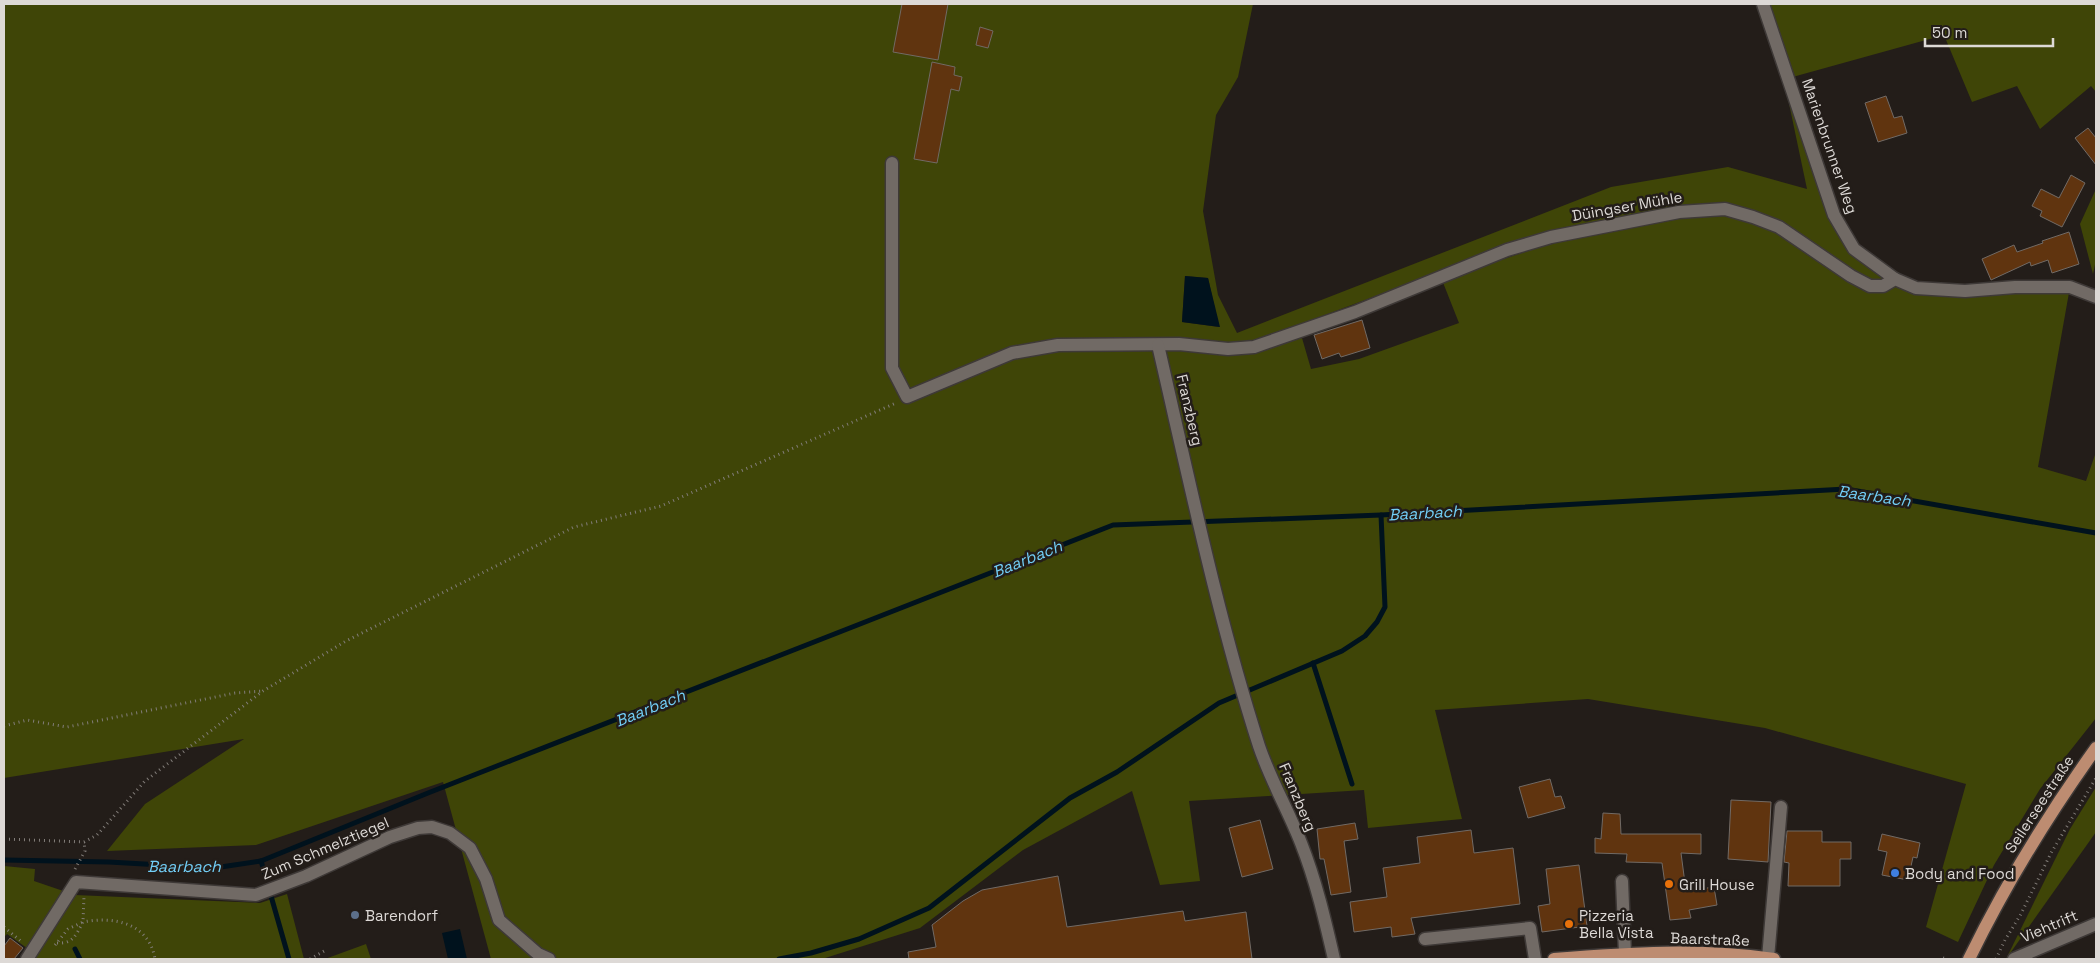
<svg xmlns="http://www.w3.org/2000/svg" width="2100" height="963" font-family="'Space Grotesk',sans-serif">
<rect width="100%" height="100%" fill="#231d19"/>
<g fill="#3f4507" fill-rule="evenodd">
<path d="M4,4H1253L1238,77L1216,115L1203,211L1218,295L1237,333L1611,187L1728,167L1807,189L1783,75L1829,216L1850,252L1888,279L1881,282H1868L1850,271L1812,242L1777,222L1750,212L1721,205L1676,207L1550,231L1250,343L1217,344L1164,339L1100,340V346L1153,350L1178,348L1228,352L1257,351L1302,338L1311,369L1359,359L1459,323L1442,280L1551,243V237L1679,212L1725,209L1753,217L1779,227L1851,276L1870,286H1883L1895,279L1916,288L1965,291L2015,287H2070L2038,467L2086,481L2096,452V718L2040,789L1994,865L1958,942L1926,927L1966,784L1765,728L1588,699L1435,710L1462,819L1368,828L1364,790L1189,801L1200,881L1160,885L1132,791L1023,850L920,928L822,959H491L443,782L256,845L107,851L145,804L244,739L4,778ZM1185,276L1208,278L1219,327L1182,322Z"/>
<path d="M1763,4H2096V92L2091,86L2040,129L2017,86L1972,102L1944,35L1789,78Z"/>
<path d="M2096,189V260L2093,274L2080,224Z"/>
<path d="M2096,787V832L2006,959L2070,829Z"/>
<path d="M4,866L35,869L34,881L75,895L260,903L287,894L304,959H31L34,953L7,934L4,937Z"/>
<path d="M366,944L371,959H325Z"/>
</g>
<g fill="#00121d">
<path d="M1185,276L1208,278L1220,327L1182,322Z"/>
<path d="M460,929L467,959H448L442,933Z"/>
</g>
<g fill="none" stroke-linecap="round" stroke-linejoin="round">
<g stroke="#00121d" stroke-width="5">
<path d="M1313,663L1352,784"/>
<path d="M4,860L109,862L214,868L261,861L428,793L1113,525L1381,515L1846,489L2096,533"/>
<path d="M261,861L266,877"/>
<path d="M271,896L289,959"/>
<path d="M75,949L80,959"/>
<path d="M779,959L811,953L859,939L929,908L1070,798L1117,772L1219,703L1342,651L1365,636L1377,622L1385,607L1381,515"/>
</g>
</g>
<g fill="#60340f" stroke="#716a65">
<path d="M902,4H948L938,60L893,52Z"/>
<path d="M980,27L993,31L988,48L976,45Z"/>
<path d="M932,62L955,67L954,75L962,77L959,91L951,89L937,163L914,159Z"/>
<path d="M1886,96L1894,118L1902,116L1907,133L1878,142L1865,103Z"/>
<path d="M2088,128L2096,138V165L2075,138Z"/>
<path d="M2071,175L2085,183L2062,227L2040,216L2042,211L2032,206L2041,189L2059,198Z"/>
<path d="M2069,232L2079,264L2052,273L2048,260L2031,266L2030,262L1991,280L1982,259L2014,245L2017,252L2043,243L2042,241Z"/>
<path d="M1362,320L1370,348L1341,357L1339,353L1322,359L1314,335Z"/>
<path d="M1550,779L1555,797L1561,796L1565,808L1528,818L1519,787Z"/>
<path d="M1731,800L1771,802L1768,862L1728,859Z"/>
<path d="M1603,813L1620,814L1621,834H1701V854L1681,853L1686,891L1714,887L1717,905L1689,910L1691,918L1670,920L1662,863L1626,862L1627,854L1595,853V838L1601,839Z"/>
<path d="M1260,820L1273,869L1242,877L1229,828Z"/>
<path d="M1355,823L1358,839L1344,841L1351,892L1331,895L1324,859H1320L1317,829Z"/>
<path d="M1471,830L1474,853L1513,848L1520,904L1411,918L1415,934L1392,937L1391,927L1354,932L1350,902L1387,897L1383,868L1420,863L1417,837Z"/>
<path d="M1787,831H1822V842H1851V859H1840V886H1788L1789,863L1784,862Z"/>
<path d="M1882,834L1920,843L1917,858L1913,857L1908,880L1882,875L1887,852L1878,850Z"/>
<path d="M1579,865L1587,926L1542,932L1538,906L1550,904L1546,869Z"/>
<path d="M1058,876L1067,927L1183,911L1185,921L1246,912L1252,959H909L908,952L936,947L932,925L963,901L982,890Z"/>
<path d="M10,938L23,948L14,959H4V946Z"/>
</g>
<g fill="none" stroke-linecap="round" stroke-linejoin="round">
<g stroke="#3e3937" stroke-width="15">
<g id="minor">
<path d="M1763,4L1834,215L1854,249L1895,279"/>
<path d="M892,163V368L907,397L1012,353L1058,345L1179,344L1228,349L1254,347L1355,312L1507,250L1551,237L1679,212L1725,209L1753,217L1779,227L1851,276L1870,286H1883L1895,279L1916,288L1965,291L2015,287H2070L2096,297"/>
<path d="M1158,345C1189,479 1217,615 1259,746C1270,779 1288,810 1301,843C1316,881 1325,920 1334,959"/>
<path d="M1622,881L1625,954"/>
<path d="M1425,939L1530,928L1535,959"/>
<path d="M1768,958L1781,807"/>
<path d="M27,959L76,882L256,895L306,876L390,837L418,828L432,827L450,833L470,848L486,879L499,920L538,954L549,959"/>
<path d="M2014,959L2096,924"/>
</g>
</g>
<g stroke="#3e3937" stroke-width="15">
<g id="major">
<path d="M1554,959C1627,953 1702,948 1774,959"/>
<path d="M1969,959C2005,885 2048,815 2096,748"/>
</g>
</g>
<g stroke="#827d79" stroke-width="3" stroke-dasharray="1 4" stroke-linecap="butt">
<path d="M4,726L27,720L67,727L235,693L263,691"/>
<path d="M4,839L84,842L97,835L145,781L263,691L346,641L574,527L661,506L896,403"/>
<path d="M75,869L85,851L84,842"/>
<path d="M4,927L22,942"/>
<path d="M57,943C73,944 76,935 83,922C114,916 149,923 155,959"/>
<path d="M55,945L68,929L83,922L84,896"/>
<path d="M1943,958L1947,959"/>
<path d="M310,959L326,950"/>
<path d="M1996,959L2005,940L2021,914L2051,853L2096,778"/>
</g>
<use href="#minor" stroke="#716a65" stroke-width="12"/>
<use href="#major" stroke="#bd8c71" stroke-width="12"/>
</g>
<circle fill="#3f7fe0" stroke="#231d19" stroke-width="2" cx="1895" cy="873" r="5"/>
<g fill="#e8710a" stroke="#231d19" stroke-width="2">
<circle cx="1669" cy="884" r="5"/>
<circle cx="1569" cy="924" r="5"/>
</g>
<circle fill="#5c6f8a" stroke="#231d19" stroke-width="2" cx="355" cy="915" r="5"/>
<g text-anchor="middle" dominant-baseline="central" stroke-width="5" stroke-linejoin="round" paint-order="stroke">
<g font-size="15" fill="#ddd9d6" stroke="#231d19">
<text transform="translate(1830 146) rotate(71)">Marienbrunner Weg</text>
<text transform="translate(1627 206) rotate(-10)">Düingser Mühle</text>
<text transform="translate(1190 410) rotate(77)">Franzberg</text>
<text transform="translate(1298 797) rotate(67)">Franzberg</text>
<text transform="translate(2039 804) rotate(-57)">Seilerseestraße</text>
<text transform="translate(325 848) rotate(-23)">Zum Schmelztiegel</text>
<text transform="translate(2049 926) rotate(-23)">Viehtrift</text>
<text transform="translate(1710 939) rotate(2)">Baarstraße</text>
</g>
<g font-size="15" fill="#ddd9d6" stroke="#231d19" text-anchor="start">
<text x="1905" y="873">Body and Food</text>
<text x="1679" y="884">Grill House</text>
<text x="365" y="915">Barendorf</text>
<text x="1579" y="915">Pizzeria<tspan x="1579" dy="17">Bella Vista</tspan></text>
</g>
<g font-size="16" font-style="italic" fill="#72cef6" stroke="#231d19">
<text transform="translate(1874 496) rotate(8)">Baarbach</text>
<text transform="translate(1425 513) rotate(-3)">Baarbach</text>
<text transform="translate(1027 559) rotate(-22)">Baarbach</text>
<text transform="translate(650 708) rotate(-22)">Baarbach</text>
<text x="184" y="866">Baarbach</text>
</g>
</g>
<rect width="2100" height="963" fill="none" stroke="#ddd9d6" stroke-width="10"/>
<path d="M1925 38v8h128v-8" fill="none" stroke="#ddd9d6" stroke-width="2.5"/>
<text x="1932" y="38" font-size="15" fill="#ddd9d6" stroke="#231d19" stroke-width="4" paint-order="stroke">50 m</text>
</svg>
